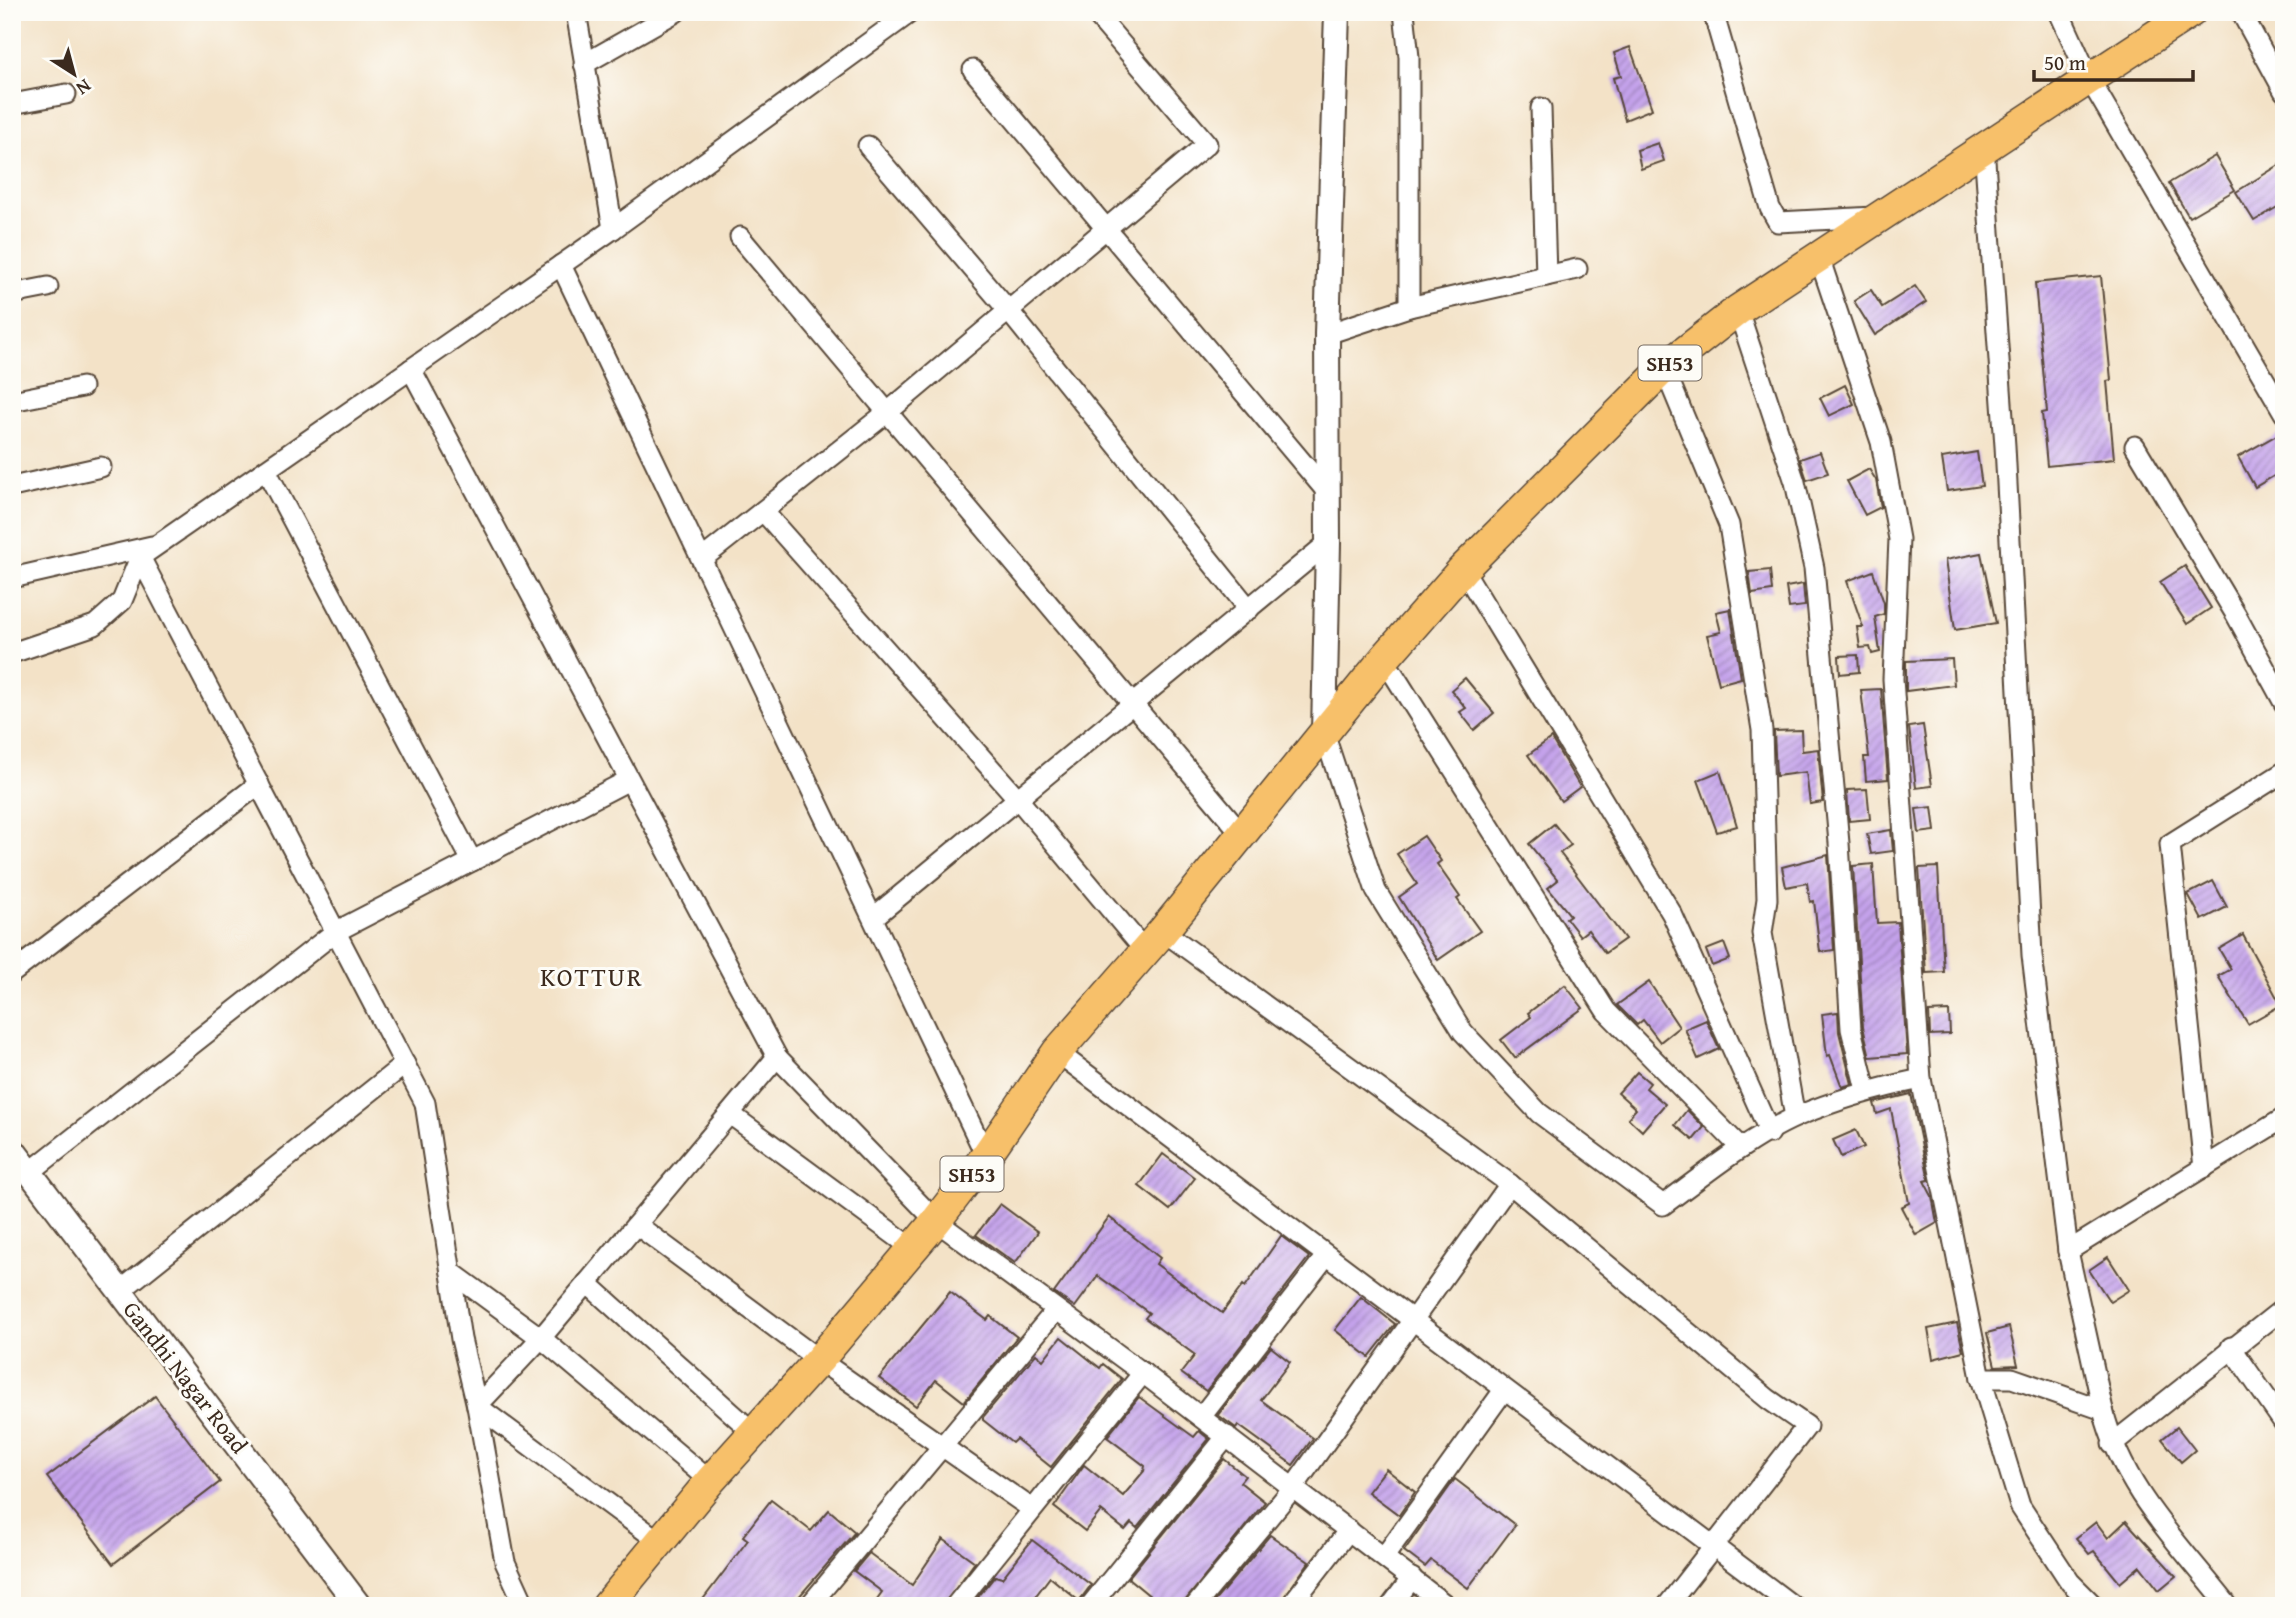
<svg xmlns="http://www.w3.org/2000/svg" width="2296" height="1618" font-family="'Gentium Book Plus',serif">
<defs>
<pattern id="building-hatch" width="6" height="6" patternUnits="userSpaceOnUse" patternTransform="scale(1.75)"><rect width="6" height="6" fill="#c4a2eb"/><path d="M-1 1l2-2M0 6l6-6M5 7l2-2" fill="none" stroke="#a084be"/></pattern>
</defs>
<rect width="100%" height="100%" fill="#fdfcf7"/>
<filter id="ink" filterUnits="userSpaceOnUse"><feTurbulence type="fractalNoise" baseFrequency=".0143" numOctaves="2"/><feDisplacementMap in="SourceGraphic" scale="14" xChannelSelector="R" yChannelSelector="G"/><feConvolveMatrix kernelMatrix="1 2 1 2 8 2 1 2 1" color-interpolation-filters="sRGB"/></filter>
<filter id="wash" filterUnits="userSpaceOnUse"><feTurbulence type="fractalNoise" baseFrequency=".00686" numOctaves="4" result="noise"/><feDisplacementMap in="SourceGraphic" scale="28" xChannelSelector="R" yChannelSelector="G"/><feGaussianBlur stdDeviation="1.57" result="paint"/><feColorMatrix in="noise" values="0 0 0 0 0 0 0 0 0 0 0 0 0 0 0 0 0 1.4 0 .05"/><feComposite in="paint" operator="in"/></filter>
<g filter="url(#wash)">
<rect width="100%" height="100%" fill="#f3e2c7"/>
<g id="blocks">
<g fill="url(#building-hatch)">
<path d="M1630,47L1652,109L1625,120L1613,78L1621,76L1614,53Z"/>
<path d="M1658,143L1664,161L1641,169L1637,150Z"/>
<path d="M2215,156L2235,190L2189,217L2169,183Z"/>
<path d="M2284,162V203L2254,221L2236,192Z"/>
<path d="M2101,276L2111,380L2107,381L2114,459L2047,466L2042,413L2047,412L2035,283Z"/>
<path d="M1915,286L1926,302L1875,335L1854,301L1871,290L1882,307Z"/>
<path d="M1845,385L1854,404L1829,416L1820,398Z"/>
<path d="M2284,431V470L2255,487L2238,457Z"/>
<path d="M1820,452L1828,473L1807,480L1800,459Z"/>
<path d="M1977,452L1982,486L1947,491L1942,458Z"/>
<path d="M1869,469L1876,480L1881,507L1865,515L1847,481Z"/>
<path d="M1981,553L1996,623L1955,630L1945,560Z"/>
<path d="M2185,566L2211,608L2187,624L2160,582Z"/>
<path d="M1770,570L1772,591L1752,594L1749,572Z"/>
<path d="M1873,571L1884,603V614L1875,617L1880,652L1872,654L1870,647L1860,648L1857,627H1863L1847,581Z"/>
<path d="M1803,584L1805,606L1789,608L1786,587Z"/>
<path d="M1730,609L1741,678L1719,684L1707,635L1721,632L1716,612Z"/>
<path d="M1858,655L1859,672L1840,674L1839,656Z"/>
<path d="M1952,659L1954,685L1906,691V661Z"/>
<path d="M1465,678L1494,713L1474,730L1460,712L1466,708L1451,690Z"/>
<path d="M1881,689L1888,779L1866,781L1864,757H1869L1861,690Z"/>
<path d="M1923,725L1932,786L1916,788L1909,727Z"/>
<path d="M1801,730L1802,751L1818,749L1823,802L1810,804L1806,772L1776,776L1774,731Z"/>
<path d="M1551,738L1580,787L1561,801L1528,755Z"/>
<path d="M1720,771L1737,826L1717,832L1698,780Z"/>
<path d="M1867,789L1870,819L1849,821L1847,790Z"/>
<path d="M1932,807L1935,831L1919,833L1916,809Z"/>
<path d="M1554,824L1571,845L1560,853L1625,939L1605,953L1588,930L1580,936L1566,918L1570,915L1548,888L1558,880L1529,844Z"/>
<path d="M1891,830L1893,851L1871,854L1867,834Z"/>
<path d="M1424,836L1441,861L1437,864L1460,897L1457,899L1480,931L1438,960L1399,897L1417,884L1397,854Z"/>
<path d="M1828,855L1834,950L1820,952L1814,901L1810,902L1807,883L1786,887L1782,867Z"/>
<path d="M1873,864L1877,923L1898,922L1907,1054L1870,1057L1863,1027L1853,866Z"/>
<path d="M1938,867L1944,972L1926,973L1919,868Z"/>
<path d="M2213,881L2227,907L2202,920L2188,894Z"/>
<path d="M2243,935L2281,1005L2248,1024L2218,976L2231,969L2219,949Z"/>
<path d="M1724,943L1730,959L1712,966L1706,950Z"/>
<path d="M1649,982L1679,1027L1660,1042L1643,1020L1637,1025L1617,1005Z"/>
<path d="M1565,985L1583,1008L1515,1058L1501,1040L1531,1017L1528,1013Z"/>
<path d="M1949,1011L1950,1034L1930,1035L1929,1012Z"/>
<path d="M1838,1012L1839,1032L1852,1084L1842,1087L1830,1055L1827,1056L1822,1014Z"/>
<path d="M1706,1020L1719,1049L1698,1059L1685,1029Z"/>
<path d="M1637,1072L1650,1083L1646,1088L1665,1104L1642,1131L1628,1118L1636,1109L1618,1093Z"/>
<path d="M1911,1094L1929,1180L1924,1181L1932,1196L1937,1223L1916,1235L1901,1207L1909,1203L1891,1109L1877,1114L1874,1103Z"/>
<path d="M1687,1110L1704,1127L1693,1140L1675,1125Z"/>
<path d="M1856,1130L1864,1147L1841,1157L1833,1140Z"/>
<path d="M1163,1154L1195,1178L1170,1210L1139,1186Z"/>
<path d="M1000,1204L1038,1232L1015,1263L976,1235Z"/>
<path d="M1109,1217L1160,1258L1156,1264L1222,1313L1243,1285L1245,1287L1281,1236L1309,1257L1206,1391L1181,1373L1195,1355L1145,1318L1149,1313L1098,1276L1075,1307L1054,1293Z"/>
<path d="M2108,1257L2129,1290L2110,1302L2089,1270Z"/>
<path d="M950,1292L987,1320L990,1316L1017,1337L964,1402L936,1380L916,1406L879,1378Z"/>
<path d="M1361,1297L1395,1324L1369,1357L1335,1330Z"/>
<path d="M1957,1323L1963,1351L1933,1359L1928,1329Z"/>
<path d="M2009,1327L2018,1365L1995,1366L1987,1333Z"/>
<path d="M1061,1337L1100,1368L1103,1364L1122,1379L1051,1467L1016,1439L1012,1443L983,1420V1417L1036,1354L1043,1360Z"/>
<path d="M1271,1347L1290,1362L1261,1400L1313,1438L1293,1465L1238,1425L1236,1428L1218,1415Z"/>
<path d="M155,1396L220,1482L113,1564L47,1477Z"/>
<path d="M1139,1397L1194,1437L1199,1431L1209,1439L1137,1528L1131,1523L1125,1530L1101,1511L1085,1531L1054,1507L1084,1465L1123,1496L1144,1471L1145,1466L1107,1437Z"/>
<path d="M2177,1427L2195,1450L2181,1462L2162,1439Z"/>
<path d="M1224,1459L1245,1476L1240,1482L1265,1502L1181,1606H1144L1151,1597L1128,1578Z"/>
<path d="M1386,1469L1415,1492L1399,1515L1368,1492Z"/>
<path d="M1455,1479L1515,1525L1468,1588L1431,1560L1425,1567L1404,1551Z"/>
<path d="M771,1500L811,1531L829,1510L855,1532L791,1606H698L748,1540L743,1536Z"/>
<path d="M2126,1521L2176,1576L2159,1590L2140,1566L2120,1583L2094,1551L2089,1554L2076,1538L2096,1522L2108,1538Z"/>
<path d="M1270,1535L1309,1562L1278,1606H1217L1213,1603Z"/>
<path d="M943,1539L975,1562L943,1606H872L882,1592L854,1571L869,1553L912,1585Z"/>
<path d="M1032,1540L1091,1585L1079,1601L1050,1577L1028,1606H990L978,1597L995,1576L1002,1578Z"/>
</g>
</g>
</g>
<g filter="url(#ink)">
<use href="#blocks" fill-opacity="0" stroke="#574637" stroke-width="2"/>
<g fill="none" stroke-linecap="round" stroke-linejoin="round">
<g stroke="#574637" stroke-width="23">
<g id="minor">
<path d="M576,12L613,229"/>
<path d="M1404,12L1409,57V307"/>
<path d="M1713,12L1770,208L1778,222L1875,217"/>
<path d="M2059,12L2090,80L2284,413"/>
<path d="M2241,12L2284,91"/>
<path d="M584,64L676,12"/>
<path d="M973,70L1328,493"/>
<path d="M12,104L66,94"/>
<path d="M1541,108L1546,276"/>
<path d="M868,146L1008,310L1249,609"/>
<path d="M1984,146L2005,446L2032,955L2068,1251L2103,1410"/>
<path d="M740,237L1242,834"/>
<path d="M1819,257L1881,442L1899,539L1893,679L1921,1079L1981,1378H2012L2103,1410C2123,1490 2178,1542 2228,1606"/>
<path d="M561,265L986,1156"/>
<path d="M12,294L48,287"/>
<path d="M1738,310L1795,482L1814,568L1839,843L1851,1029L1866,1090"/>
<path d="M1327,334L1409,307L1577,269"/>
<path d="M1664,368L1729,525L1762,730L1767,899L1762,933L1795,1117"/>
<path d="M411,369L777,1057L936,1221L1143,1373L1447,1606"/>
<path d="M12,401L82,387"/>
<path d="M2135,446L2236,615L2284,703"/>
<path d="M266,470L472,861"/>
<path d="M12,487L101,467"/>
<path d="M763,511L1018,799L1145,951"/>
<path d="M140,557L425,1103L461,1339L477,1406L505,1562L525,1606"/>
<path d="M702,559L889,411L1207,144L1094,12"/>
<path d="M1463,569L1672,914L1770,1133"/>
<path d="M12,578L152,546"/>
<path d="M12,653L95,625L122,601L140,557L613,229L911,12"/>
<path d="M1384,659L1606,1011L1741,1148"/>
<path d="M1324,733L1376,891L1463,1032L1539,1113L1663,1205C1705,1174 1750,1137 1798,1116C1838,1099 1878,1088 1921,1079"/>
<path d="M874,917L1328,543"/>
<path d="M1163,931L1510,1184L1768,1399L1807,1426L1667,1606"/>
<path d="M12,973L259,784"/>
<path d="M1057,1052L1793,1606"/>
<path d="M730,1114L911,1247"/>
<path d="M2204,1168L2170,844L2284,772"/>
<path d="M30,1172L335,932L629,780"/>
<path d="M637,1225L819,1360L1032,1509"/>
<path d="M2068,1251L2284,1118"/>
<path d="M451,1272L541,1338L710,1481"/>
<path d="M587,1283L755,1434"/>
<path d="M120,1291L405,1064"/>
<path d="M2231,1347L2284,1423"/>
<path d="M1981,1378L2020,1506L2070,1582L2094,1606"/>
<path d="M1201,1417L1326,1256"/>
<path d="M2112,1444L2284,1308"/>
<path d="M660,1542L477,1406L541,1338L777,1057"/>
<path d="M1384,1557L1504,1390"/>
<path d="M809,1606L1056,1310"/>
<path d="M955,1606L1143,1373"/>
<path d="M1090,1606L1227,1436"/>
<path d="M1195,1606L1293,1488L1510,1184"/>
<path d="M1290,1606L1349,1530"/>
<path d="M1391,1606L1412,1578"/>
</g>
</g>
<g stroke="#574637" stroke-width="28">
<g id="tertiary">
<path d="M1324,733L1328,543L1327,334L1337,12"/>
<path d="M12,1149L359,1606"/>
</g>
</g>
<g stroke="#574637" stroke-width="33">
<path id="primary" d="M607,1606L710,1481L819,1360L936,1221L986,1156L1057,1052L1163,931L1384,659L1463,569L1664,368L1738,310L2191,12"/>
</g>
<use href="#minor" stroke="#fff" stroke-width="19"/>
<use href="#tertiary" stroke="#fff" stroke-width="24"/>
<use href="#primary" stroke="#f7c06b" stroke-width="30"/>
</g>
</g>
<g text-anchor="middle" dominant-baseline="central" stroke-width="6" stroke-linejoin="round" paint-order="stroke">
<g fill="#fdfcf7" stroke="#75695f" stroke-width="2">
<rect x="1638.5" y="345.5" width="63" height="35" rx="5"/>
<rect x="940.5" y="1156.5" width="63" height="35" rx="5"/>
</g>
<g font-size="21" font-weight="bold" fill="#3b2a1e">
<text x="1670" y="363">SH53</text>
<text x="972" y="1174">SH53</text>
</g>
<g font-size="23" fill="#3b2a1e" stroke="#fdfcf7">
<text transform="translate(186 1377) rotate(52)">Gandhi Nagar Road</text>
</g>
<g font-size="26" letter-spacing="2" fill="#3b2a1e" stroke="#fdfcf7">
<text x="592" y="976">KOTTUR</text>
</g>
</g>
<rect width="2296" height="1618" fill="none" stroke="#fdfcf7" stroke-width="42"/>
<g transform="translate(74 74) rotate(144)" stroke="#fdfcf7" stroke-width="5" paint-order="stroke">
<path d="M0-5L12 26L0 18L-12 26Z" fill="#3b2a1e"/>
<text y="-10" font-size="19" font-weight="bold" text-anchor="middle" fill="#3b2a1e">N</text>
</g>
<path d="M2034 70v10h159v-10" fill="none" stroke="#3b2a1e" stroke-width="3.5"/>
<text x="2044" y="70" font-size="21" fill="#3b2a1e" stroke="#fdfcf7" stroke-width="5" paint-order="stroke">50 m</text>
</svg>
